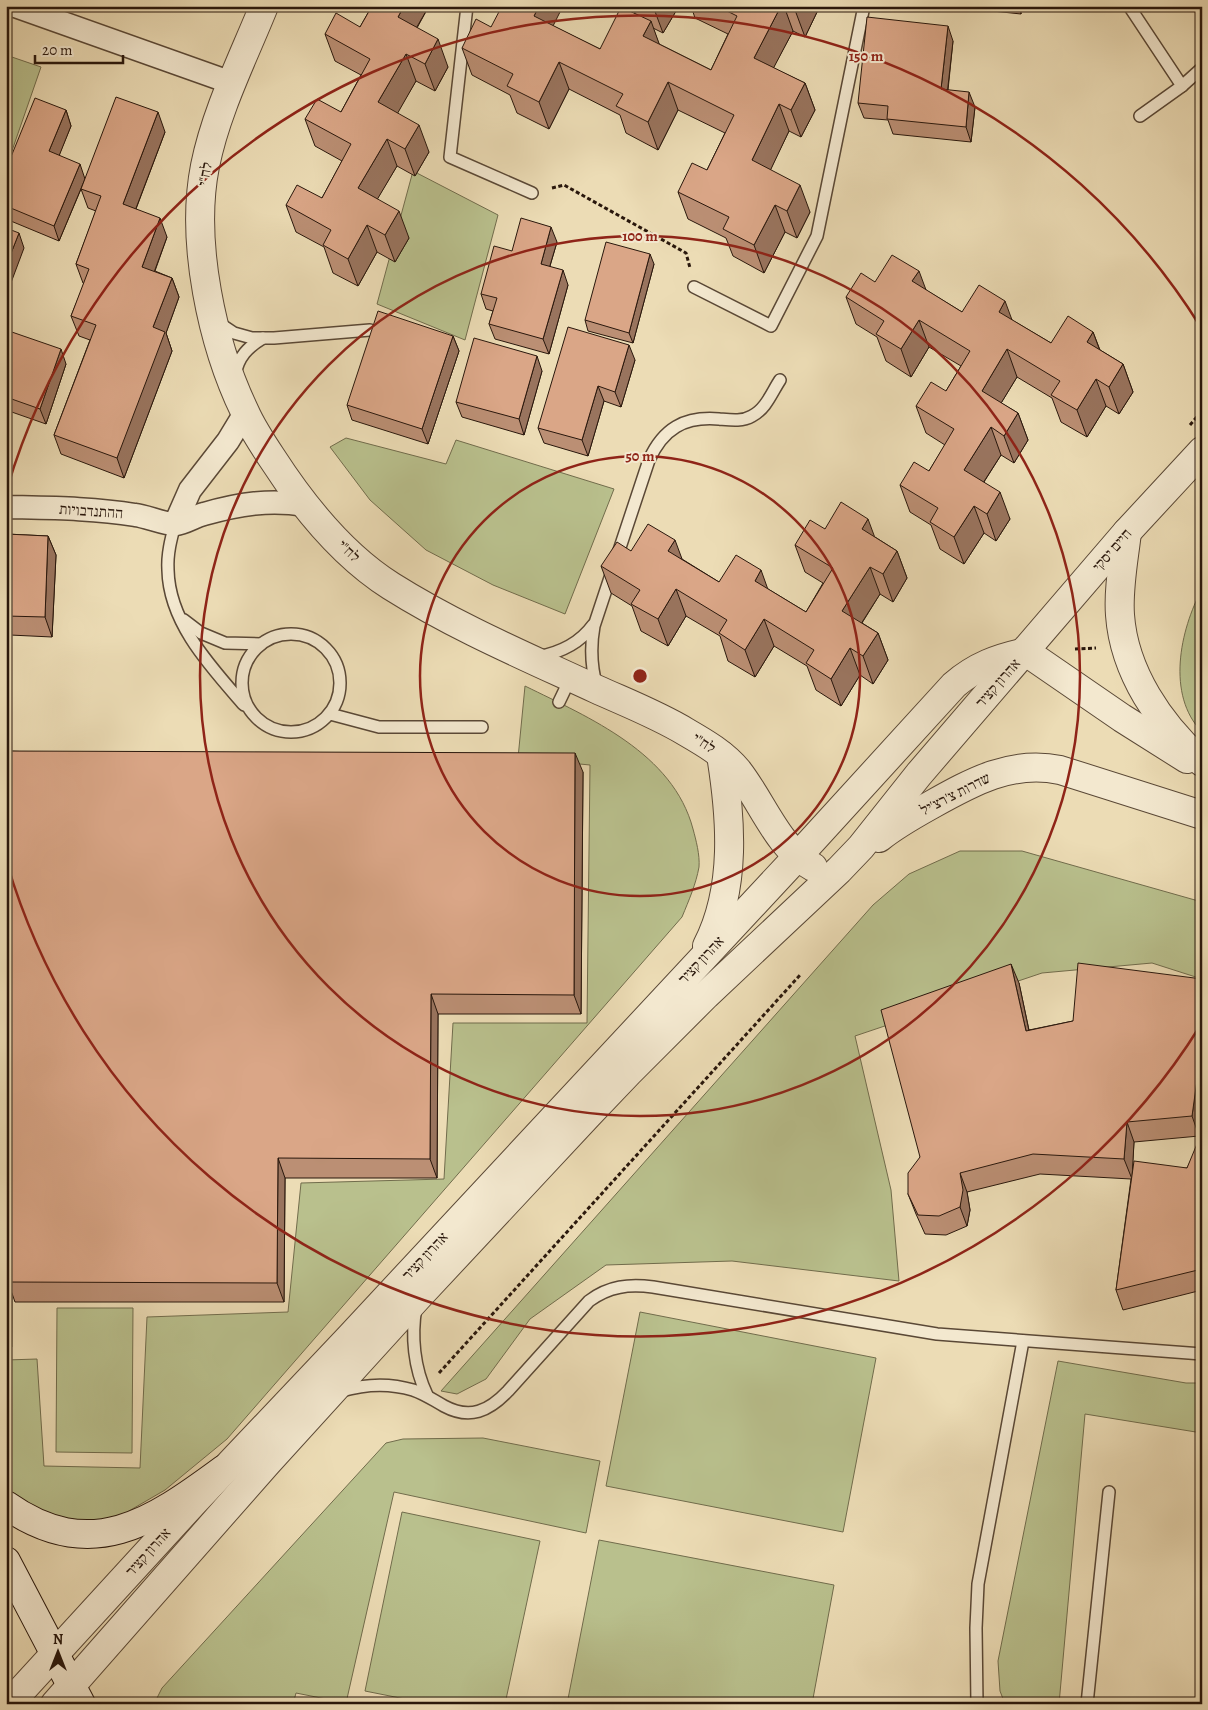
<svg xmlns="http://www.w3.org/2000/svg" width="1208" height="1710" font-family="Alegreya,'Frank Ruhl Libre',serif">
<rect width="100%" height="100%" fill="#ecdcb5"/>
<filter id="stains"><feTurbulence type="fractalNoise" baseFrequency=".004" numOctaves="4"/><feColorMatrix values="0 0 0 0 .2 0 0 0 0 .09 0 0 0 0 .02 0 0 0 .5 -.17"/></filter>
<radialGradient id="worn" r=".72"><stop offset=".6" stop-color="#630" stop-opacity="0"/><stop offset="1" stop-color="#630" stop-opacity=".3"/></radialGradient>
<g fill="#b9c08d" stroke="#716c4c">
<path d="M6,55L41,67L6,168Z"/>
<path d="M413,171L498,215L465,340L377,304Z"/>
<path d="M346,438L446,464L456,440L614,489L565,614L493,585L426,550L370,500L330,447Z"/>
<path d="M1202,589V732C1166,695 1180,630 1202,589Z"/>
<path d="M525,686C590,718 673,753 693,829C696,840 700,855 699,867C696,884 689,900 682,917L227,1439L165,1490L122,1515L89,1522L48,1515L6,1496V1360L37,1359L44,1466L140,1468L147,1317L288,1312L301,1183L444,1179L453,1023H587L590,765L518,758Z"/>
<path d="M960,851H1022L1202,902V979L1152,963L1042,973L855,1036L891,1190L899,1281L732,1261L606,1265L530,1319L486,1379L457,1394L441,1391L873,905L909,874Z"/>
<path d="M6,1205H13L12,1347H6Z"/>
<path d="M57,1308H133L132,1453L56,1452Z"/>
<path d="M640,1312L876,1358L843,1532L606,1486Z"/>
<path d="M1058,1361L1186,1383H1202V1433L1085,1414L1059,1704H1005L1000,1691L998,1661Z"/>
<path d="M483,1438L600,1461L586,1533L394,1492L346,1703L296,1693L293,1704H154L162,1688L386,1443L403,1439Z"/>
<path d="M402,1512L540,1541L505,1704H430L365,1691Z"/>
<path d="M599,1540L834,1585L812,1704H567Z"/>
</g>
<g fill="none" stroke-linecap="round" stroke-linejoin="round">
<g stroke="#5a4836" stroke-width="14">
<g id="service">
<path d="M467,6L450,157L532,193"/>
<path d="M1129,6L1182,86L1140,116"/>
<path d="M1182,86L1202,68"/>
<path d="M694,287L771,326L817,236L864,6"/>
<path d="M219,323L234,333L252,338H274L370,330"/>
<path d="M235,375C238,357 248,347 263,338"/>
<path d="M175,524C171,539 167,554 168,570C169,623 211,667 244,705"/>
<path d="M184,620L201,633L225,643L261,644"/>
<circle cx="291" cy="683" r="49"/>
<path d="M537,657C559,653 580,643 593,625"/>
<path d="M597,688C591,667 590,648 594,626L649,460C663,429 684,416 719,419C730,420 742,422 752,416C766,409 772,392 780,380"/>
<path d="M559,702L571,677"/>
<path d="M330,714L379,727H482"/>
<path d="M416,1307C411,1336 414,1368 427,1395"/>
<path d="M341,1391C365,1384 390,1383 413,1390C425,1394 433,1400 444,1406C470,1420 489,1411 508,1391L589,1301C609,1286 629,1284 653,1287L937,1334L1202,1354"/>
<path d="M977,1704L976,1628L978,1584L1023,1341"/>
<path d="M1087,1704L1109,1492"/>
</g>
</g>
<g stroke="#5a4836" stroke-width="25">
<g id="minor">
<path d="M15,6L232,83"/>
<path d="M6,507C49,508 93,508 135,515C146,516 166,525 176,524C185,523 195,516 204,514C239,504 270,499 305,505"/>
<path d="M175,524L190,490L228,441L245,413"/>
</g>
</g>
<g stroke="#5a4836" stroke-width="30">
<g id="tertiary">
<path d="M264,6C243,58 216,111 205,166C190,242 212,344 245,412C252,428 262,443 272,458C303,506 342,555 391,586C456,627 527,657 596,689C627,703 658,715 686,732C705,743 724,754 738,771C763,803 777,847 813,867"/>
<path d="M1127,532C1124,559 1118,588 1120,615C1124,672 1160,725 1202,762"/>
<path d="M1026,652L1122,718L1187,759"/>
<path d="M879,838C895,825 913,815 931,805C972,782 1011,760 1060,770L1202,815"/>
<path d="M707,946C737,888 731,817 721,755"/>
<path d="M9,1704L193,1503L350,1337L798,856L954,685C976,666 998,658 1026,652"/>
<path d="M55,1704L267,1463L418,1297L588,1115L629,1072L706,995L839,870L861,847L919,774L1127,532L1202,451"/>
</g>
</g>
<g stroke="#29170c" stroke-width="30">
<g id="secondary">
<path d="M6,1505C91,1565 152,1522 224,1469"/>
<path d="M6,1561L81,1704"/>
<path d="M6,1695L11,1704"/>
</g>
</g>
<g stroke="#29170c" stroke-width="3" stroke-dasharray="4 2.5" stroke-linecap="butt">
<path d="M552,188L564,185L686,253L690,268"/>
<path d="M1190,425L1202,411"/>
<path d="M1075,649L1096,648"/>
<path d="M1197,895L1202,897"/>
<path d="M439,1373L801,974"/>
</g>
<use href="#service" stroke="#f3e8cf" stroke-width="11"/>
<use href="#minor" stroke="#f3e8cf" stroke-width="22"/>
<use href="#tertiary" stroke="#f3e8cf" stroke-width="28"/>
<use href="#secondary" stroke="#f3e8cf" stroke-width="28"/>
</g>
<g fill="#bb8f74" stroke="#29170c">
<path d="M372,6H429L417,28L448,67L435,91L416,81L397,113L429,152L415,176L397,166L377,199L409,238L395,262L377,252L358,286L333,273L324,247L296,232L286,205L322,198L342,161L315,146L305,119L341,112L361,75L335,61L325,34L360,27Z"/>
<path d="M633,6H679L663,33L653,28L659,44L711,70L728,34L695,18L691,6H817L818,10L805,37L793,31L773,68L805,83L815,110L801,137L789,131L770,170L810,212L797,238L785,232L764,273L733,256L726,238L688,219L678,192L707,170L725,133L678,110L658,150L626,133L620,115L569,89L549,129L517,113L510,95L472,75L462,48L491,27L553,26L600,49L635,13Z"/>
<path d="M945,6H1021V14Z"/>
<path d="M953,41L948,90L975,107L971,142L893,134L888,120L864,118L858,103Z"/>
<path d="M66,110L71,126L59,155L85,178L165,132L136,209L167,237L155,271L172,278L179,297L166,333L172,351L124,478L61,454L54,435L90,340L79,336L71,316L84,284L83,283L76,264L96,211L88,208L81,189L59,241L6,219V169Z"/>
<path d="M557,242L550,266L568,285L549,354L495,339L489,324L493,311L486,309L481,294L512,251Z"/>
<path d="M654,264L633,343L588,331L585,320Z"/>
<path d="M875,282L926,290L962,312L1012,320L1051,343L1093,332L1100,350L1123,364L1133,392L1119,414L1106,406L1087,437L1061,422L1052,398L1017,377L1001,403L1018,413L1028,440L1014,463L1001,455L984,482L1010,519L996,541L984,533L964,564L940,549L931,525L910,512L900,485L929,471L945,445L926,433L916,406L946,391L961,366L929,347L911,377L886,361L877,337L856,324L846,297Z"/>
<path d="M6,330L66,364L46,424L6,410Z"/>
<path d="M453,336L459,351L428,444L352,420L347,405Z"/>
<path d="M635,360L621,407L604,401L588,456L544,443L538,428Z"/>
<path d="M542,371L524,435L462,417L456,402Z"/>
<path d="M825,529L875,537L897,551L907,578L893,602L880,594L862,623L878,633L888,660L873,684L860,675L841,706L816,690L807,666L774,646L755,677L728,661L720,636L686,616L668,646L641,631L632,606L611,593L601,566L631,551L682,559L719,582L768,589L806,612L823,583L805,572L795,545Z"/>
<path d="M6,534L48,536L56,555L52,637L10,635L8,695H6Z"/>
<path d="M6,751L583,772L581,1014H438L437,1178H285L284,1302H15L8,1282V1198H6Z"/>
<path d="M1202,979L1199,1136L1134,1142L1132,1173L1187,1168L1202,1139V1290L1123,1310L1116,1290L1131,1179L1040,1174L967,1192L970,1210L967,1226L946,1235L925,1234L916,1214L908,1194L920,1157L1019,983L1029,1030L1073,1021Z"/>
</g>
<g fill="#99745e" stroke="#29170c">
<path d="M404,6H429L407,44L398,17Z"/>
<path d="M539,6H563L544,44L534,16Z"/>
<path d="M653,6H679L663,33Z"/>
<path d="M781,6H784L793,31L764,86L754,58Z"/>
<path d="M797,6H817L818,10L805,37L795,10Z"/>
<path d="M1018,6H1021V14Z"/>
<path d="M651,21L661,49L643,36Z"/>
<path d="M948,26L953,41L946,104L941,89Z"/>
<path d="M438,39L448,67L435,91L425,64Z"/>
<path d="M406,54L416,81L388,130L378,102Z"/>
<path d="M559,62L569,89L549,129L539,102Z"/>
<path d="M668,82L678,110L658,150L648,122Z"/>
<path d="M805,83L815,110L801,137L791,110Z"/>
<path d="M969,92L975,107L971,142L966,127Z"/>
<path d="M779,104L789,131L762,188L752,160Z"/>
<path d="M66,110L71,126L55,166L49,151Z"/>
<path d="M158,112L165,132L130,224L123,204Z"/>
<path d="M419,125L429,152L415,176L405,149Z"/>
<path d="M387,139L397,166L368,215L358,188Z"/>
<path d="M80,164L85,179L59,241L54,226Z"/>
<path d="M800,185L810,212L797,238L787,211Z"/>
<path d="M775,205L785,232L764,273L754,245Z"/>
<path d="M399,211L409,238L395,262L385,235Z"/>
<path d="M160,218L167,237L149,286L142,267Z"/>
<path d="M367,225L377,252L358,286L348,259Z"/>
<path d="M551,227L557,242L546,279L541,264Z"/>
<path d="M19,233L24,248L6,296V266Z"/>
<path d="M650,254L654,264L633,343L629,333Z"/>
<path d="M563,270L568,285L549,354L543,339Z"/>
<path d="M919,271L929,298L912,281Z"/>
<path d="M172,278L179,297L166,333L172,351L124,478L117,458L153,327Z"/>
<path d="M1005,301L1015,328L999,312Z"/>
<path d="M919,320L929,347L911,377L901,349Z"/>
<path d="M1093,332L1103,359L1087,342Z"/>
<path d="M453,336L459,351L428,444L422,429Z"/>
<path d="M629,345L635,360L621,407L615,392Z"/>
<path d="M61,349L66,364L46,424L40,409Z"/>
<path d="M1007,349L1017,377L992,418L982,391Z"/>
<path d="M537,356L542,371L524,435L519,419Z"/>
<path d="M1123,364L1133,392L1119,414L1109,387Z"/>
<path d="M1096,379L1106,406L1087,437L1077,410Z"/>
<path d="M598,386L604,401L588,456L582,440Z"/>
<path d="M1018,413L1028,440L1014,463L1004,436Z"/>
<path d="M991,427L1001,455L974,497L964,470Z"/>
<path d="M1000,492L1010,519L996,541L987,514Z"/>
<path d="M974,506L984,533L964,564L954,537Z"/>
<path d="M868,519L878,546L862,529Z"/>
<path d="M48,536L56,555L52,637L45,617Z"/>
<path d="M675,540L685,567L668,551Z"/>
<path d="M897,551L907,578L893,602L883,574Z"/>
<path d="M870,567L880,594L852,638L842,611Z"/>
<path d="M761,570L771,598L755,581Z"/>
<path d="M676,589L686,616L668,646L658,619Z"/>
<path d="M764,619L774,646L755,677L745,650Z"/>
<path d="M6,625L10,635L8,695L6,691Z"/>
<path d="M878,633L888,660L873,684L863,656Z"/>
<path d="M850,648L860,675L841,706L831,679Z"/>
<path d="M575,753L583,772L581,1014L574,995Z"/>
<path d="M1011,964L1019,983L1033,1050L1026,1031Z"/>
<path d="M431,994L438,1014L437,1178L430,1159Z"/>
<path d="M1202,1044V1118L1199,1136L1192,1116Z"/>
<path d="M1127,1122L1134,1142L1132,1179L1124,1159Z"/>
<path d="M278,1158L285,1178L284,1302L277,1283Z"/>
<path d="M960,1173L967,1192L970,1210L967,1226L960,1207Z"/>
</g>
<g fill="#daa687" stroke="#29170c">
<path d="M372,6H404L398,17L438,39L425,64L406,54L378,102L419,125L405,149L387,139L358,188L399,211L385,235L367,225L348,259L323,245L331,230L286,205L297,185L322,198L351,144L305,119L317,99L341,112L370,59L325,34L336,13L360,27Z"/>
<path d="M502,6H539L534,16L600,49L621,7L651,21L643,36L711,70L737,16L717,6H781L754,58L805,83L791,110L779,104L752,160L800,185L787,211L775,205L754,245L723,229L729,217L678,192L692,163L707,170L734,115L668,82L648,122L616,106L623,94L559,62L539,102L507,86L513,74L462,48L476,19L491,27Z"/>
<path d="M788,6H797L795,10Z"/>
<path d="M867,17L948,26L941,89L969,92L966,127L887,119L888,106L858,103Z"/>
<path d="M116,97L158,112L123,204L160,218L142,267L172,278L153,327L165,332L117,458L54,435L96,325L71,316L89,269L76,264L101,196L81,189Z"/>
<path d="M35,98L66,110L49,151L80,164L54,226L6,206V169Z"/>
<path d="M521,218L551,227L541,264L563,270L543,339L489,324L497,298L481,294L494,246L512,251Z"/>
<path d="M6,228L19,233L6,266Z"/>
<path d="M606,242L650,254L629,333L585,320Z"/>
<path d="M892,255L919,271L912,281L962,312L979,285L1005,301L999,312L1051,343L1068,316L1093,332L1087,342L1123,364L1109,387L1096,379L1077,410L1051,395L1060,381L1007,349L982,391L1018,413L1004,436L991,427L964,470L1000,492L987,514L974,506L954,537L930,522L938,508L900,485L914,462L929,471L954,429L916,406L931,382L946,391L970,351L919,320L901,349L876,334L884,321L846,297L861,273L875,282Z"/>
<path d="M378,311L453,336L422,429L347,405Z"/>
<path d="M568,327L629,345L615,392L598,386L582,440L538,428Z"/>
<path d="M6,330L61,349L40,409L6,397Z"/>
<path d="M474,338L537,356L519,419L456,402Z"/>
<path d="M841,502L868,519L862,529L897,551L883,574L870,567L842,611L878,633L863,656L850,648L831,679L806,663L814,650L764,619L745,650L719,633L727,620L676,589L658,619L631,604L640,590L601,566L617,542L631,551L648,524L675,540L668,551L719,582L736,555L761,570L755,581L806,612L833,568L795,545L810,520L825,529Z"/>
<path d="M6,534L48,536L45,617L6,616Z"/>
<path d="M6,751L575,753L574,995L431,994L430,1159L278,1158L277,1283L8,1282V1178H6Z"/>
<path d="M1078,963L1202,979V1044L1192,1116L1127,1122L1124,1159L1033,1154L960,1173L963,1190L960,1207L939,1216L918,1215L908,1194V1173L920,1157L881,1010L1011,964L1026,1031L1073,1021Z"/>
<path d="M1199,1139H1202V1269L1116,1290L1134,1161L1187,1168Z"/>
</g>
<g fill="none" stroke="#8f2418" stroke-width="2.5">
<circle cx="640" cy="676" r="220"/>
<circle cx="640" cy="676" r="440"/>
<path d="M1200 1026A660 660 0 0 1 7 863M7 489A660 660 0 0 1 1200 326"/>
</g>
<g text-anchor="middle" dominant-baseline="central" stroke-width="4" stroke-linejoin="round" paint-order="stroke">
<g font-size="15" fill="#29170c" stroke="#f3e8cf">
<text transform="translate(205 174) rotate(-80)">לח"י</text>
<text transform="translate(91 511) rotate(4)">ההתנדבויות</text>
<text transform="translate(1112 550) rotate(-49)">חיים יסקי</text>
<text transform="translate(349 551) rotate(43)">לח"י</text>
<text transform="translate(998 683) rotate(-49)">אהרון קציר</text>
<text transform="translate(704 743) rotate(33)">לח"י</text>
<text transform="translate(955 794) rotate(-27)">שדרות צ'רצ'יל</text>
<text transform="translate(701 960) rotate(-47)">אהרון קציר</text>
<text transform="translate(425 1256) rotate(-47)">אהרון קציר</text>
<text transform="translate(148 1552) rotate(-48)">אהרון קציר</text>
</g>
</g>
<circle cx="640" cy="676" r="8" fill="#8f2418" stroke="#f3e8cf" stroke-width="2.5"/>
<g font-size="15" text-anchor="middle" font-weight="bold" fill="#8f2418" stroke="#f3e8cf" stroke-width="4" stroke-linejoin="round" paint-order="stroke">
<text x="866" y="61">150 m</text>
<text x="640" y="241">100 m</text>
<text x="640" y="461">50 m</text>
</g>
<rect width="1208" height="1710" fill="none" stroke="#ecdcb5" stroke-width="25"/>
<rect x="8" y="8" width="1193" height="1695" fill="none" stroke="#29170c" stroke-width="2.5"/>
<rect x="12" y="12" width="1183" height="1685" fill="none" stroke="#29170c"/>
<g transform="translate(58 1652)" stroke="#f3e8cf" stroke-width="4" paint-order="stroke">
<path d="M0-4L9 19L0 12L-9 19Z" fill="#29170c"/>
<text y="-8" font-size="14" font-weight="bold" text-anchor="middle" fill="#29170c">N</text>
</g>
<path d="M35 55v8h88v-8" fill="none" stroke="#29170c" stroke-width="2.5"/>
<text x="42" y="55" font-size="15" fill="#29170c" stroke="#f3e8cf" stroke-width="4" paint-order="stroke">20 m</text>
<rect width="100%" height="100%" filter="url(#stains)"/>
<rect width="100%" height="100%" fill="url(#worn)"/>
</svg>
